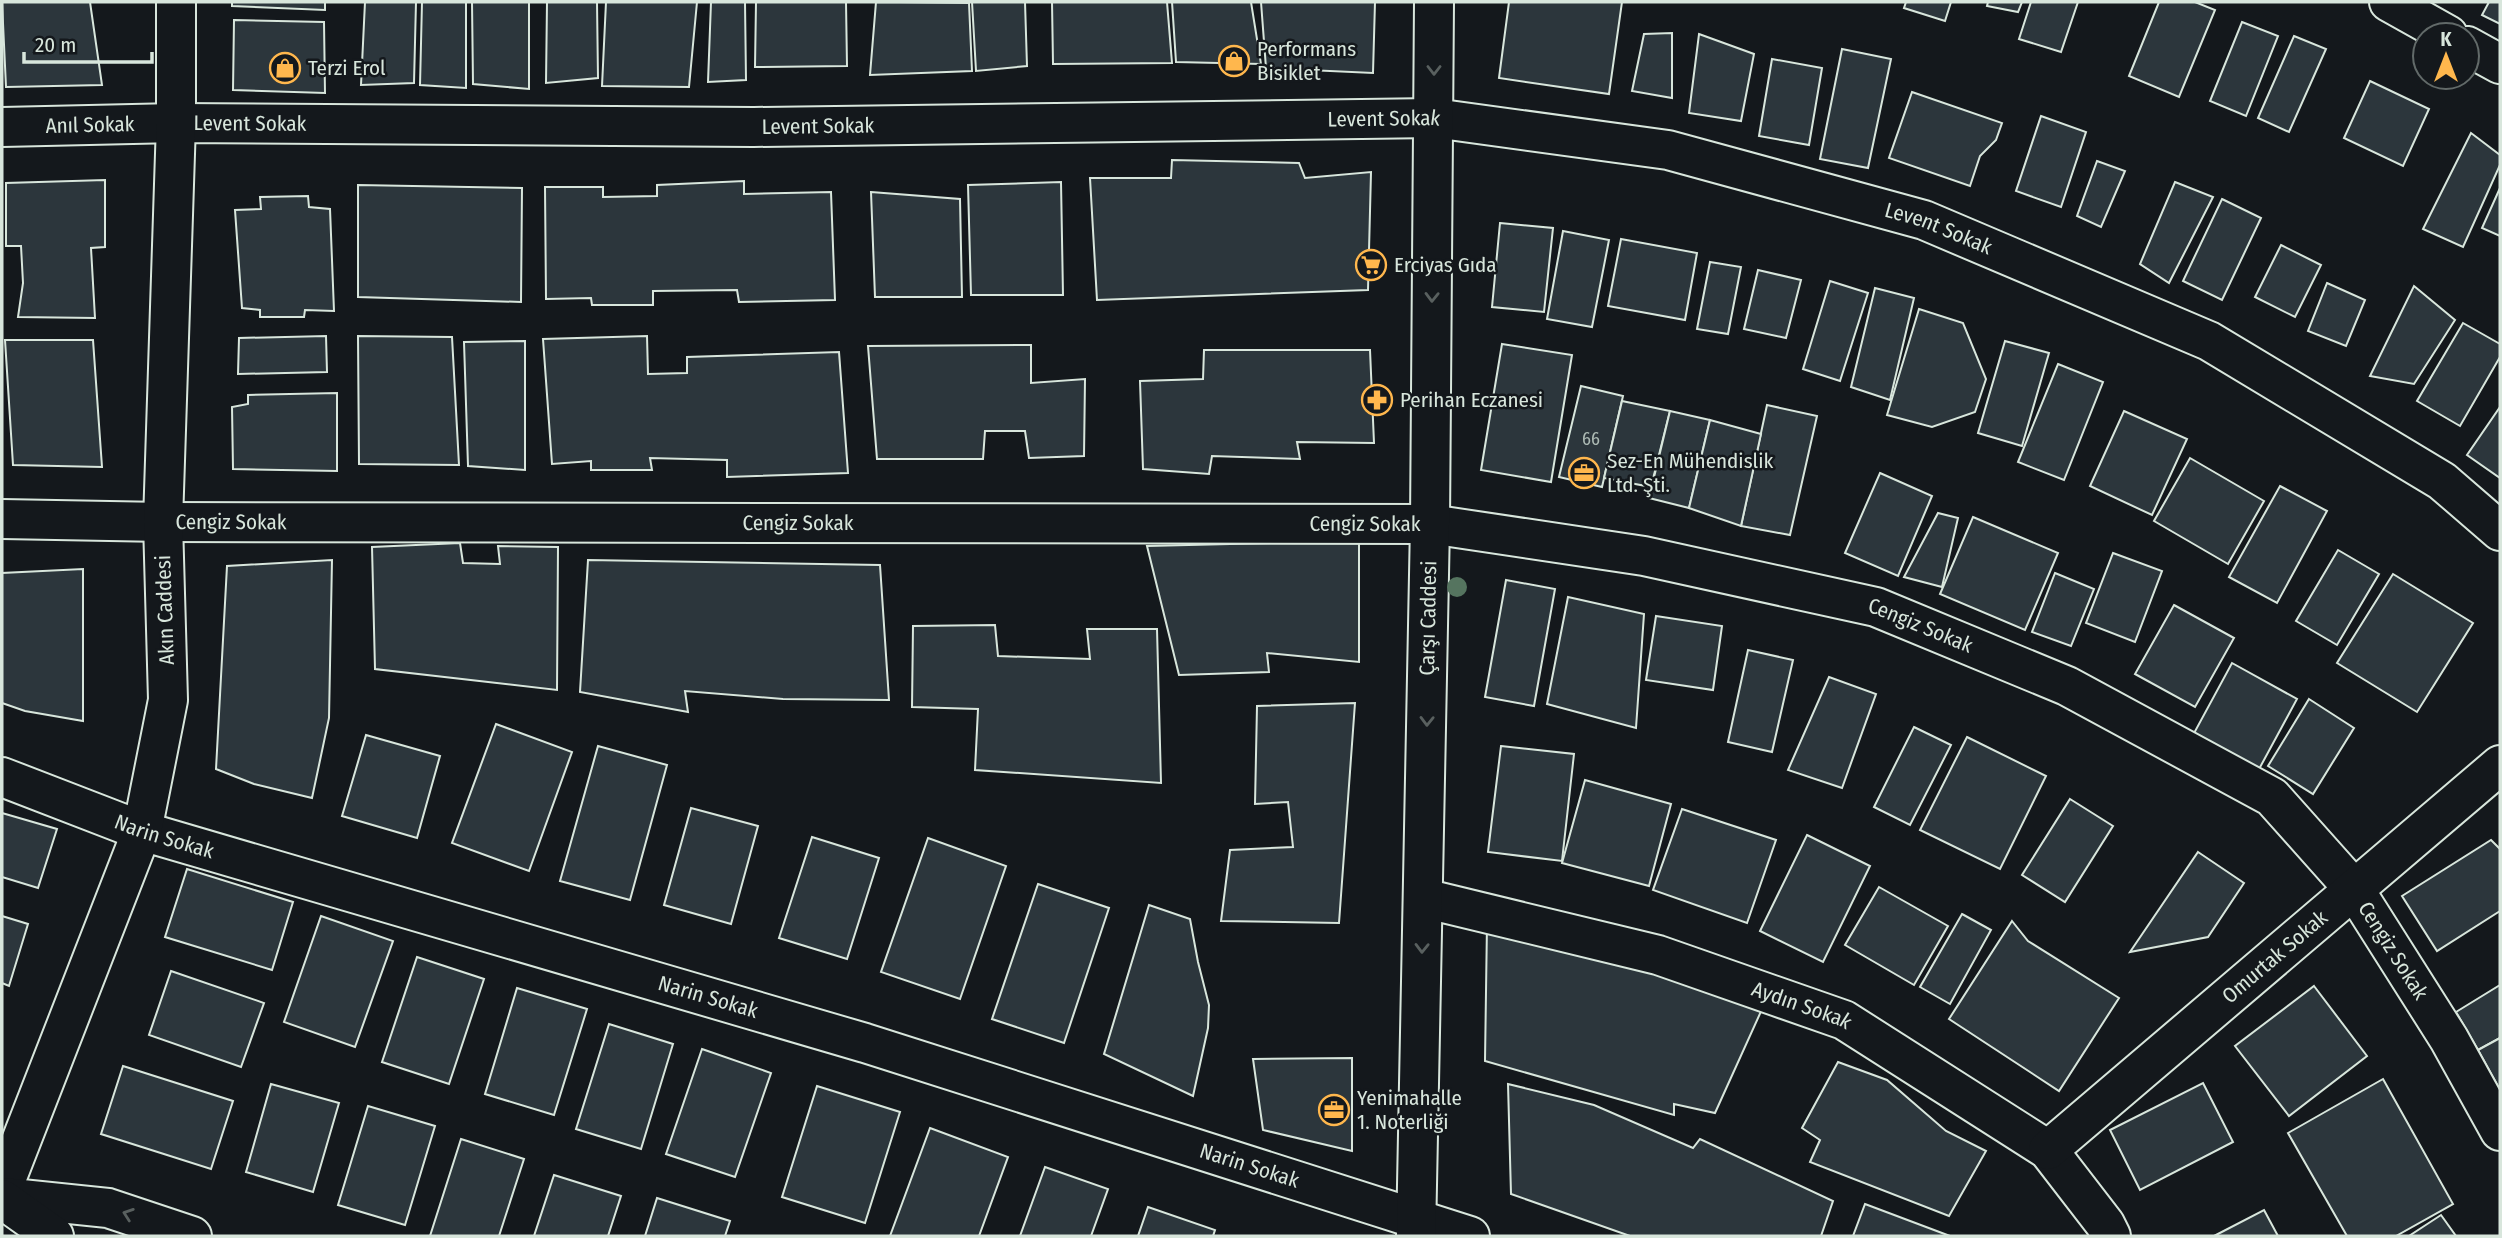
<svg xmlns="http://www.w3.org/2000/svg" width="2502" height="1238" font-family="'Fira Sans Condensed',sans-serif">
<rect width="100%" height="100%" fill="#14181c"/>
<g fill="#2c363c" stroke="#d8e6dc" stroke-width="2">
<path d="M2,2H90L102,85L6,87Z"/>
<path d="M232,2H325V10L232,6Z"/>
<path d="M365,2H416L414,83L361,85Z"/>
<path d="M422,2H466V88L420,85Z"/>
<path d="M472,2H529V89L473,84Z"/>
<path d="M547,2H597L598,78L546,83Z"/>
<path d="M606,2H697L689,87L602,86Z"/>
<path d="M711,2H745L746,80L708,82Z"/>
<path d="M756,2H846L847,66L755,67Z"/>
<path d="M876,2L969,3L972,71L870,75Z"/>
<path d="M972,2H1025L1027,66L976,71Z"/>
<path d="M1052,2H1167L1172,63L1053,64Z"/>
<path d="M1172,2H1251L1261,64L1176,62Z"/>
<path d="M1261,2H1375L1373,73L1266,68Z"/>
<path d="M1509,2H1622L1609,94L1499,78Z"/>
<path d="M1906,2H1951L1945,21L1904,8Z"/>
<path d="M1988,2H2022L2018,12L1987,6Z"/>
<path d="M2031,2H2078L2061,52L2019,39Z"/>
<path d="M2159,2H2195L2215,10L2179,97L2129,76Z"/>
<path d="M2489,2H2500V24L2482,15Z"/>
<path d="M234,20L324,22L325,93L233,90Z"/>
<path d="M2242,22L2278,36L2246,116L2210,101Z"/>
<path d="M1672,33V98L1632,91L1644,34Z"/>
<path d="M1699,34L1754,54L1741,121L1689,113Z"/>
<path d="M2294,36L2326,49L2289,132L2258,118Z"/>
<path d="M1842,49L1891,59L1868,168L1820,159Z"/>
<path d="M1772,59L1822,68L1809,145L1759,136Z"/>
<path d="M2370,81L2429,109L2403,166L2344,138Z"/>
<path d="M1912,92L2002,123L1996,140L1980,156L1970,186L1889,158Z"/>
<path d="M2041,116L2086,132L2061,207L2016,191Z"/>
<path d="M2471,133L2500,155V165L2463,247L2423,229Z"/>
<path d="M1172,160L1299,163L1305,178L1371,172L1368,290L1097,300L1090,178H1171Z"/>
<path d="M2097,161L2125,171L2101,227L2077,216Z"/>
<path d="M105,180V247L91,248L95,318L18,317L23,283L21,246H6V183Z"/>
<path d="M744,181V194L831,192L835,300L739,302L737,290L653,291V305H592L591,298L546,299L545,187H603V197L657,196V185Z"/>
<path d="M1061,182L1063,295H971L968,185Z"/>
<path d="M2175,182L2213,197L2169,283L2140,264Z"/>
<path d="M358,185L522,188L521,302L358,297Z"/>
<path d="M2500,188V236L2482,228Z"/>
<path d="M871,192L960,199L962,297H875Z"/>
<path d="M308,196L309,207L330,209L334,311L305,310L304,317H260V310L242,308L235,210L261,209L260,197Z"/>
<path d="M2222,199L2261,218L2222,300L2183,281Z"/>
<path d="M1500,223L1553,228L1544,312L1492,307Z"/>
<path d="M1563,231L1609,240L1592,327L1547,319Z"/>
<path d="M1621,239L1697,253L1685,320L1608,306Z"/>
<path d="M2281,245L2321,265L2295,317L2255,297Z"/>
<path d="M1710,262L1741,267L1728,334L1697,329Z"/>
<path d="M1758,270L1801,280L1786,338L1744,329Z"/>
<path d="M1830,281L1868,293L1840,381L1803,369Z"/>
<path d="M2327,283L2365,300L2346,346L2308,331Z"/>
<path d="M2414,286L2455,320L2414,384L2370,376Z"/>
<path d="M1875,288L1914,298L1890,400L1851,387Z"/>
<path d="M1919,309L1963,323L1986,379L1975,412L1932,427L1887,415Z"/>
<path d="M2463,323L2500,344V357L2460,426L2417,401Z"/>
<path d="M326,336L327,372L238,374L239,338Z"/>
<path d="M358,336L452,337L459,465L359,464Z"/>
<path d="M647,336L648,374L687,373V357L839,352L848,473L727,477V460L650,458L652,470H591V461L552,464L543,339Z"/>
<path d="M5,340H93L102,467L13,465Z"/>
<path d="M525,341V470L468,466L464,342Z"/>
<path d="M2005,341L2049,353L2022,446L1978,433Z"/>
<path d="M1502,344L1572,355L1551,482L1481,470Z"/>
<path d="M1031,345V383L1085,379L1084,456L1029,458L1025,431H985L983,459H877L868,346Z"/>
<path d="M1204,350H1370L1374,443L1297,442L1300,459L1212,456L1209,474L1143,469L1140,381L1203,379Z"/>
<path d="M2058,364L2103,382L2064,480L2018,462Z"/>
<path d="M1581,386L1623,396L1602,487L1559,477Z"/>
<path d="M337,393V471L233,469L232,407L248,404V395Z"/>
<path d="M1622,401L1670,411L1651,487L1604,478Z"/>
<path d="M1767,405L1817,416L1790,535L1741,526Z"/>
<path d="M2500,407V478L2467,455Z"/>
<path d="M1670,411L1710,420L1689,508L1649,498Z"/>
<path d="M2124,411L2187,439L2152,515L2090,486Z"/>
<path d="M1710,420L1761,434L1741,526L1689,508Z"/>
<path d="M2190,458L2264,501L2228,564L2154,521Z"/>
<path d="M1880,473L1932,496L1898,576L1845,553Z"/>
<path d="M2280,486L2327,511L2277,603L2229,577Z"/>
<path d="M1938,513L1958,518L1942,587L1904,577Z"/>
<path d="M1973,517L2058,553L2025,630L1940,594Z"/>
<path d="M1359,541V662L1267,653L1269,672L1179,675L1147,546Z"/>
<path d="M460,543L463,563L500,564L498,546L558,547L557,690L375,669L372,547Z"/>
<path d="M2338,550L2379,574L2337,645L2296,621Z"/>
<path d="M2113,553L2162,571L2135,642L2086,623Z"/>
<path d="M332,560L329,718L312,798L254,784L216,769L227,566Z"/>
<path d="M588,560L880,565L889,700L783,699L685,691L688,712L580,692Z"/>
<path d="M83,569V721L25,711L2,703V573Z"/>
<path d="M2055,573L2094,589L2071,646L2032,632Z"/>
<path d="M2393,574L2473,623L2417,712L2337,663Z"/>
<path d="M1506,580L1555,589L1534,706L1485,697Z"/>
<path d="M1568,597L1644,614L1636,728L1547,704Z"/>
<path d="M2174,605L2234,638L2195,707L2135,674Z"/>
<path d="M1656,616L1722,626L1713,690L1646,680Z"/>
<path d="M995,625L998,656L1090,659L1087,629H1157L1161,783L975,770L978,709L912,707L913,626Z"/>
<path d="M1748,650L1793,660L1772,752L1728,742Z"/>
<path d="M2232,663L2297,699L2258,771L2193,735Z"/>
<path d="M1829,677L1876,694L1842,788L1788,770Z"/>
<path d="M2309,699L2354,728L2313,794L2268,766Z"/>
<path d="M1355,703L1339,923L1221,921L1230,850L1293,847L1288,802L1255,804L1257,706Z"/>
<path d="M496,724L572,752L529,871L452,843Z"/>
<path d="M1914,727L1951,745L1910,825L1874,807Z"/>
<path d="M366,735L440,756L417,838L342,816Z"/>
<path d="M1967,737L2046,776L2000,869L1920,830Z"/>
<path d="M598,746L667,765L630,900L560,881Z"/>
<path d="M1501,746L1574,754L1562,861L1488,852Z"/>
<path d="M1585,780L1671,804L1649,886L1562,863Z"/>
<path d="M2070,799L2113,826L2065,902L2022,875Z"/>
<path d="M691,808L758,826L731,924L664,905Z"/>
<path d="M1682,809L1776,840L1747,923L1653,890Z"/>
<path d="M2,813L57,829L38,888L2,877Z"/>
<path d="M1807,835L1870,866L1823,962L1760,931Z"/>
<path d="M812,837L879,858L847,959L779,938Z"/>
<path d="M928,838L1006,866L960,999L881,972Z"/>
<path d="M2491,840L2500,849V911L2437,951L2402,896Z"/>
<path d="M2198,852L2244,883L2208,937L2130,952Z"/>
<path d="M187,869L293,902L272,970L165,937Z"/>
<path d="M1038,884L1109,908L1064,1043L992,1019Z"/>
<path d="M1879,887L1948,926L1914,985L1845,945Z"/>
<path d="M1149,905L1190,919L1198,962L1209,1005L1208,1028L1193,1096L1104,1054Z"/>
<path d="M1962,914L1991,930L1950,1004L1920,987Z"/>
<path d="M2,916L28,924L9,986L2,983Z"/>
<path d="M321,916L393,941L355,1047L284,1022Z"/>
<path d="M2012,921L2028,941L2119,998L2059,1091L1949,1019Z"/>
<path d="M1487,923L1763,1007L1715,1113L1674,1104V1115L1485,1061Z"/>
<path d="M417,957L484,979L449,1084L382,1062Z"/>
<path d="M171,971L264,1003L241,1067L149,1035Z"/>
<path d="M2500,985V1038L2478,1050L2456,1012Z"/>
<path d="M2314,986L2367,1056L2289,1116L2235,1046Z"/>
<path d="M517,988L587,1009L554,1115L485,1094Z"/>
<path d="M609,1024L673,1044L641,1149L576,1129Z"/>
<path d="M2500,1038V1090L2478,1050Z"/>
<path d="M702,1049L771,1073L735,1177L666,1154Z"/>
<path d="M1352,1058V1151L1263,1130L1253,1059Z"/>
<path d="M1838,1062L1887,1080L1946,1131L1986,1151L1949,1216L1810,1162L1820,1140L1802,1128Z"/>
<path d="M123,1066L233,1101L211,1169L101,1134Z"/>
<path d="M2383,1079L2453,1204L2396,1236H2347L2288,1133Z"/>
<path d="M2203,1083L2233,1142L2140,1190L2110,1130Z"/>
<path d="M271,1084L339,1103L313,1192L246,1172Z"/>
<path d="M1508,1084L1594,1105L1693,1148L1700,1139L1833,1201L1821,1236H1630L1511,1194Z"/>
<path d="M817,1086L900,1112L865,1223L782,1197Z"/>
<path d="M368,1106L435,1126L405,1225L338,1205Z"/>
<path d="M930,1128L1008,1157L979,1236H890Z"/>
<path d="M461,1139L524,1159L499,1236H430Z"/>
<path d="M1045,1167L1108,1189L1091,1236H1020Z"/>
<path d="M554,1175L621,1196L608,1236H534Z"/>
<path d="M657,1198L730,1221L725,1236H645Z"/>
<path d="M1865,1204L1950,1236H1853Z"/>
<path d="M1148,1207L1215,1230L1213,1236H1138Z"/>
<path d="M2264,1210L2278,1236H2214Z"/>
<path d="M2441,1215L2456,1236H2409Z"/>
</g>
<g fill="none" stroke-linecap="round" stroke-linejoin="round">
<g stroke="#d8e6dc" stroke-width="42">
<g id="street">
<path d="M2389,2L2448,35"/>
<path d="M2467,46L2500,64"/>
<path id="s1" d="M2,127L176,123L754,127L1434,118L1668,150L1924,220L2209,341L2442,481L2500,531"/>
<path id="s2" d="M2,519L163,522L1430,524L1644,556L1876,607L2067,686L2272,797L2354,889L2449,1039L2500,1131"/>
<path id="s3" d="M2,777L142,831L865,1043L1470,1236"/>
<path id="s4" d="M1423,898L1658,955L1844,1020L2048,1150L2105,1224L2111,1236"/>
<path id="s5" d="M2048,1150L2500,765"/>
</g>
</g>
<g stroke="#d8e6dc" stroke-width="42">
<g id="secondary">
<path d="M2,1190L142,831L168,700L163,522L176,123V2"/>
<path id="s6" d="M1416,1236L1430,524L1434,2"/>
</g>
</g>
<g stroke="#d8e6dc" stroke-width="42">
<g id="primary">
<path d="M2,1197L108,1208L192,1236"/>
<path d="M2,1199L54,1236"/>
</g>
</g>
<use href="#street" stroke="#14181c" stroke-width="38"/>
<use href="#secondary" stroke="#14181c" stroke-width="38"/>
<use href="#primary" stroke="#14181c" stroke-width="38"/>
</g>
<circle fill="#55745f" cx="1457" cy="587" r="10"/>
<defs><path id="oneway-chevron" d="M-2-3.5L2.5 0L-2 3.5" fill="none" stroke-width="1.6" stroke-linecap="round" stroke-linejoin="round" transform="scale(1.75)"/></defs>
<g stroke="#59605f">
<use href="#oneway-chevron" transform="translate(1434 70) rotate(90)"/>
<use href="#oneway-chevron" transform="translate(1432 297) rotate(91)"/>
<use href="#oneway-chevron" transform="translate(1427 721) rotate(91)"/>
<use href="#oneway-chevron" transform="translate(1422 948) rotate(91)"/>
<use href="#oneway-chevron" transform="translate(128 1214) rotate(-161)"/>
</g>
<defs>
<g id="shop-ring" transform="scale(1.575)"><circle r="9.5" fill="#14181c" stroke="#ffb74d" stroke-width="1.5"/><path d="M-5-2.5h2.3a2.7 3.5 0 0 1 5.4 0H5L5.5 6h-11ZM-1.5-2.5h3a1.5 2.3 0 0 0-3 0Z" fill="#ffb74d"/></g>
<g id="supermarket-ring" transform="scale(1.575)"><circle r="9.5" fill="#14181c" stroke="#ffb74d" stroke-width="1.5"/><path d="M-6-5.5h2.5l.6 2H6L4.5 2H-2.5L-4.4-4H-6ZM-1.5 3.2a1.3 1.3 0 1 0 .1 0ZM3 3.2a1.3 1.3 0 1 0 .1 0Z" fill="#ffb74d"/></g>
<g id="pharmacy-ring" transform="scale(1.575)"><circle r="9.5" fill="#14181c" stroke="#ffb74d" stroke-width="1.5"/><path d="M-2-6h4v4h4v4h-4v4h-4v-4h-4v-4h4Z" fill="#ffb74d"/></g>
<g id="office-ring" transform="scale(1.575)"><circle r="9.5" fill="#14181c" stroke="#ffb74d" stroke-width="1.5"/><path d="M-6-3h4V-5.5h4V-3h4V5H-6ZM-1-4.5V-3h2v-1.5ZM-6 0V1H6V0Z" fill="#ffb74d"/></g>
</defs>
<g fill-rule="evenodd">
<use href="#shop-ring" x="1234" y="61"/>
<use href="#shop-ring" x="285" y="68"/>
<use href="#supermarket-ring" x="1371" y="265"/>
<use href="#pharmacy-ring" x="1377" y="400"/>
<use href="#office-ring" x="1584" y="473"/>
<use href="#office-ring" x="1334" y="1110"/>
</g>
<g text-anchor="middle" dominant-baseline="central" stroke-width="5" stroke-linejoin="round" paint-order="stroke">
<g font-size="18" fill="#adbab4">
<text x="1591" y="439">66</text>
</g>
<g font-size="21" fill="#d8e6dc" stroke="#14181c" text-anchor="start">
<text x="1257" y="49">Performans<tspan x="1257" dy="24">Bisiklet</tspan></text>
<text x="308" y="68">Terzi Erol</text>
<text x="1394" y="265">Erciyas Gıda</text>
<text x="1400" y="400">Perihan Eczanesi</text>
<text x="1607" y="461">Sez-En Mühendislik<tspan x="1607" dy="24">Ltd. Şti.</tspan></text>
<text x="1357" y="1098">Yenimahalle<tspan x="1357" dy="24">1. Noterliği</tspan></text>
</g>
<g font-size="21" fill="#d8e6dc" stroke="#14181c">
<text stroke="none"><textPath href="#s1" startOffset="1382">Levent Sokak</textPath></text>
<text stroke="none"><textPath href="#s1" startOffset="248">Levent Sokak</textPath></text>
<text stroke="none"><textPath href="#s1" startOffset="88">Anıl Sokak</textPath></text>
<text stroke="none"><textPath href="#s1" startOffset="816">Levent Sokak</textPath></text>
<text stroke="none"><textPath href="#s1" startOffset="1950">Levent Sokak</textPath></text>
<text stroke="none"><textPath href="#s2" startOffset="229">Cengiz Sokak</textPath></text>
<text stroke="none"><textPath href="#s2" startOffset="796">Cengiz Sokak</textPath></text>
<text stroke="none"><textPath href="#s2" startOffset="1363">Cengiz Sokak</textPath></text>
<text transform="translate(165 610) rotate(-92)">Akın Caddesi</text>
<text stroke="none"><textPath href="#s6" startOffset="618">Çarşı Caddesi</textPath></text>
<text stroke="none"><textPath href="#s2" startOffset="1930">Cengiz Sokak</textPath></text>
<text stroke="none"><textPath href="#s3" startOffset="173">Narin Sokak</textPath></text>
<text stroke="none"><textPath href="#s2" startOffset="2518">Cengiz Sokak</textPath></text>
<text stroke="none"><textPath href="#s5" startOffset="298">Omurtak Sokak</textPath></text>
<text stroke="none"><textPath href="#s3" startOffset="740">Narin Sokak</textPath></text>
<text stroke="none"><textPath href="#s4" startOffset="394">Aydın Sokak</textPath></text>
<text stroke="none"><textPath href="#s3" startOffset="1307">Narin Sokak</textPath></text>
</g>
</g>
<rect width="2502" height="1238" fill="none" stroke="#d8e6dc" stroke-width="7"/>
<g transform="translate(2446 56)"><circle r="33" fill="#14181c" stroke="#626a69" stroke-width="2"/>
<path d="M0-5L12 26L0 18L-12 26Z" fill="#ffb74d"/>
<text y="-10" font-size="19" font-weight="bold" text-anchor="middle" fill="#d8e6dc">K</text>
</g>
<path d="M24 52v10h128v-10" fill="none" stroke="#d8e6dc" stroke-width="3.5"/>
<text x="35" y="52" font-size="21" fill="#d8e6dc" stroke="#14181c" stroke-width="5" paint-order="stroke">20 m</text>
</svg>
